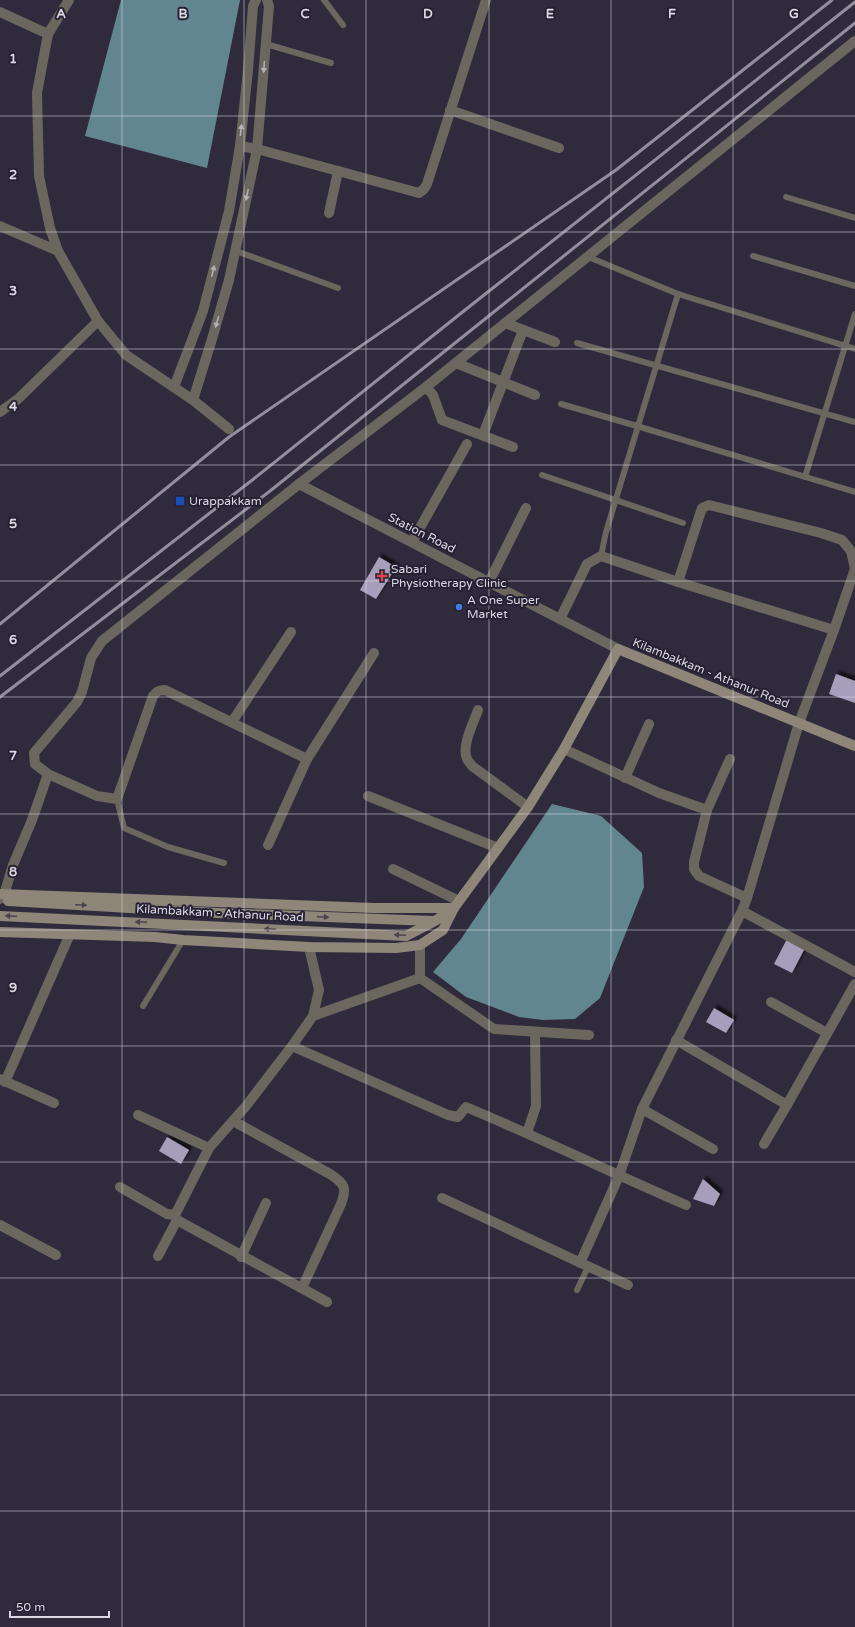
<svg xmlns="http://www.w3.org/2000/svg" width="855" height="1627" font-family="'Varela Round',sans-serif">
<defs>
<filter id="shadow"><feDropShadow dx="3.5" dy="-3.5" stdDeviation="1" flood-color="#0009"/></filter>
</defs>
<rect width="100%" height="100%" fill="#302b3c"/>
<g fill="#62868f">
<path d="M121,0H240L207,168L85,136Z"/>
<path d="M552,804L601,816L642,853L644,887L600,998L575,1019L543,1020L519,1017L466,997L433,972L461,939Z"/>
</g>
<g fill="#a69ebb" filter="url(#shadow)">
<path d="M379,557L396,567L376,599L360,590Z"/>
<path d="M836,674L855,681V703L829,694Z"/>
<path d="M787,939L805,948L792,973L774,964Z"/>
<path d="M714,1008L734,1020L726,1033L706,1022Z"/>
<path d="M167,1137L189,1150L181,1164L159,1151Z"/>
<path d="M703,1179L720,1194L714,1206L693,1199Z"/>
</g>
<g fill="none" stroke-linecap="round" stroke-linejoin="round">
<g stroke="#6b675e" stroke-width="6">
<path d="M324,0L343,25"/>
<path d="M266,44L331,63"/>
<path d="M786,197L855,218"/>
<path d="M236,251L338,288"/>
<path d="M586,256L678,294L606,532L601,556"/>
<path d="M753,256L855,286"/>
<path d="M678,294L855,349"/>
<path d="M577,343L855,422"/>
<path d="M561,404L637,426L855,492"/>
<path d="M542,475L683,523"/>
<path d="M805,477L855,314"/>
<path d="M117,799L124,828L168,847L224,863"/>
<path d="M143,1006L183,940"/>
<path d="M577,1290L588,1267"/>
</g>
<g stroke="#6b675e" stroke-width="10">
<path d="M69,0L48,34L37,93L39,176L50,228L58,251L98,321L126,355L193,400L229,429"/>
<path d="M0,12L48,34"/>
<path d="M450,110L559,148"/>
<path d="M240,146L257,149L419,193L424,189L427,184L486,0"/>
<path d="M329,213L338,171"/>
<path d="M0,226L58,251"/>
<path d="M505,323L555,342"/>
<path d="M456,363L535,395"/>
<path d="M174,387L203,311L229,211L240,146L248,70L253,6L256,0"/>
<path d="M426,387L433,395L442,420L513,447"/>
<path d="M193,400L212,339L229,280L257,149L269,6L267,0"/>
<path d="M0,412L18,399L98,321"/>
<path d="M483,435L523,330"/>
<path d="M299,484L618,649"/>
<path d="M412,542L467,444"/>
<path d="M489,582L526,508"/>
<path d="M678,582L702,508L709,505L821,533L842,540L851,551L855,569L834,630L799,723L747,898L742,911"/>
<path d="M560,619L587,564L601,556L678,582L834,630"/>
<path d="M478,710C474,722 461,746 467,759C468,761 471,764 472,766L528,807"/>
<path d="M232,722L291,632"/>
<path d="M564,749L659,793L707,810"/>
<path d="M730,759L707,810L694,862V869L699,876L747,898"/>
<path d="M48,774L97,796L117,799L153,696C157,691 159,690 165,690L307,759"/>
<path d="M625,778L649,724"/>
<path d="M368,796L498,848"/>
<path d="M268,845L307,759L374,653"/>
<path d="M393,869L459,901"/>
<path d="M0,899L4,895L13,865L32,820L48,774L35,764L34,753L77,702L82,692L91,658L102,641L299,484L426,387L855,41"/>
<path d="M420,945V978L494,1029L589,1035"/>
<path d="M771,1002L827,1033"/>
<path d="M313,1016L420,978"/>
<path d="M676,1040L787,1105L855,984"/>
<path d="M292,1046L448,1115L458,1117L466,1107C540,1138 612,1173 686,1205"/>
<path d="M0,1079L54,1103"/>
<path d="M5,1082L70,934"/>
<path d="M642,1109L713,1149"/>
<path d="M138,1115L209,1148"/>
<path d="M233,1121L330,1174C345,1184 347,1187 341,1204L302,1288"/>
<path d="M527,1133L536,1106L535,1032"/>
<path d="M764,1144L787,1105"/>
<path d="M120,1187L167,1214L175,1215L177,1220L327,1302"/>
<path d="M442,1198L628,1285"/>
<path d="M175,1215L209,1148L246,1106L292,1046L313,1016L319,990L309,947"/>
<path d="M0,1225L56,1255"/>
<path d="M158,1256L177,1220"/>
<path d="M241,1257L266,1203"/>
<path d="M580,1263L619,1176L642,1109L742,911L855,972"/>
</g>
<g stroke="#8d8679" stroke-width="10">
<path d="M0,894L374,908H454L443,930L420,945L396,948L309,947L183,940L155,937L0,932"/>
<path d="M8,901L217,913L433,921"/>
<path d="M0,916L406,936L435,921L454,908L498,848L528,807L564,749L618,649L855,746"/>
</g>
<g stroke="#928f9d" stroke-width="3">
<path d="M0,624L229,437L616,170L832,0"/>
<path d="M0,676L251,481L460,314L855,2"/>
<path d="M0,697L270,491L855,23"/>
</g>
</g>
<defs><path id="oneway-solid" d="M-6-.8H1V-3.2L6.5 0L1 3.2V.8H-6Z"/></defs>
<g fill="#b4b0b5">
<use href="#oneway-solid" transform="translate(264 67) rotate(94)"/>
<use href="#oneway-solid" transform="translate(241 130) rotate(-83)"/>
<use href="#oneway-solid" transform="translate(247 195) rotate(102)"/>
<use href="#oneway-solid" transform="translate(213 271) rotate(-76)"/>
<use href="#oneway-solid" transform="translate(217 322) rotate(106)"/>
</g>
<g fill="#4a444b">
<use href="#oneway-solid" transform="translate(81 905) rotate(3)"/>
<use href="#oneway-solid" transform="translate(11 916) rotate(-177)"/>
<use href="#oneway-solid" transform="translate(323 917) rotate(2)"/>
<use href="#oneway-solid" transform="translate(141 922) rotate(-177)"/>
<use href="#oneway-solid" transform="translate(270 929) rotate(-177)"/>
<use href="#oneway-solid" transform="translate(400 935) rotate(-178)"/>
</g>
<path fill="none" stroke="#dbd8e4" stroke-width="1" stroke-opacity="0.55" d="M122,0V1627M244,0V1627M366,0V1627M489,0V1627M611,0V1627M733,0V1627M0,116H855M0,232H855M0,349H855M0,465H855M0,581H855M0,697H855M0,814H855M0,930H855M0,1046H855M0,1162H855M0,1278H855M0,1395H855M0,1511H855"/>
<rect fill="#1a4fb4" stroke="#262132" stroke-width="1.5" x="175" y="496" width="10" height="10" rx="2"/>
<path fill="#e0444e" stroke="#262132" stroke-width="1.5" d="M380 570h4v4h4v4h-4v4h-4v-4h-4v-4h4z"/>
<circle fill="#3f7fe0" stroke="#262132" stroke-width="1.5" cx="459" cy="607" r="4"/>
<g text-anchor="middle" dominant-baseline="central" stroke-width="4" stroke-linejoin="round" paint-order="stroke">
<g font-size="12" fill="#dbd8e4" stroke="#262132" text-anchor="start">
<text x="189" y="501">Urappakkam</text>
<text x="391" y="569">Sabari<tspan x="391" dy="14">Physiotherapy Clinic</tspan></text>
<text x="467" y="600">A One Super<tspan x="467" dy="14">Market</tspan></text>
</g>
<g font-size="12" fill="#dbd8e4" stroke="#262132">
<text transform="translate(422 533) rotate(27)">Station Road</text>
<text transform="translate(711 673) rotate(22)">Kilambakkam - Athanur Road</text>
<text transform="translate(220 913) rotate(3)">Kilambakkam - Athanur Road</text>
</g>
</g>
<g font-size="13" text-anchor="middle" font-weight="bold" fill="#dbd8e4" stroke="#262132" stroke-width="4" stroke-linejoin="round" paint-order="stroke">
<text x="61" y="18">A</text>
<text x="183" y="18">B</text>
<text x="305" y="18">C</text>
<text x="428" y="18">D</text>
<text x="550" y="18">E</text>
<text x="672" y="18">F</text>
<text x="794" y="18">G</text>
<text x="13" y="63">1</text>
<text x="13" y="179">2</text>
<text x="13" y="295">3</text>
<text x="13" y="411">4</text>
<text x="13" y="528">5</text>
<text x="13" y="644">6</text>
<text x="13" y="760">7</text>
<text x="13" y="876">8</text>
<text x="13" y="992">9</text>
</g>
<path d="M10 1611v6h99v-6" fill="none" stroke="#dbd8e4" stroke-width="2"/>
<text x="16" y="1611" font-size="12" fill="#dbd8e4" stroke="#262132" stroke-width="3" paint-order="stroke">50 m</text>
</svg>
